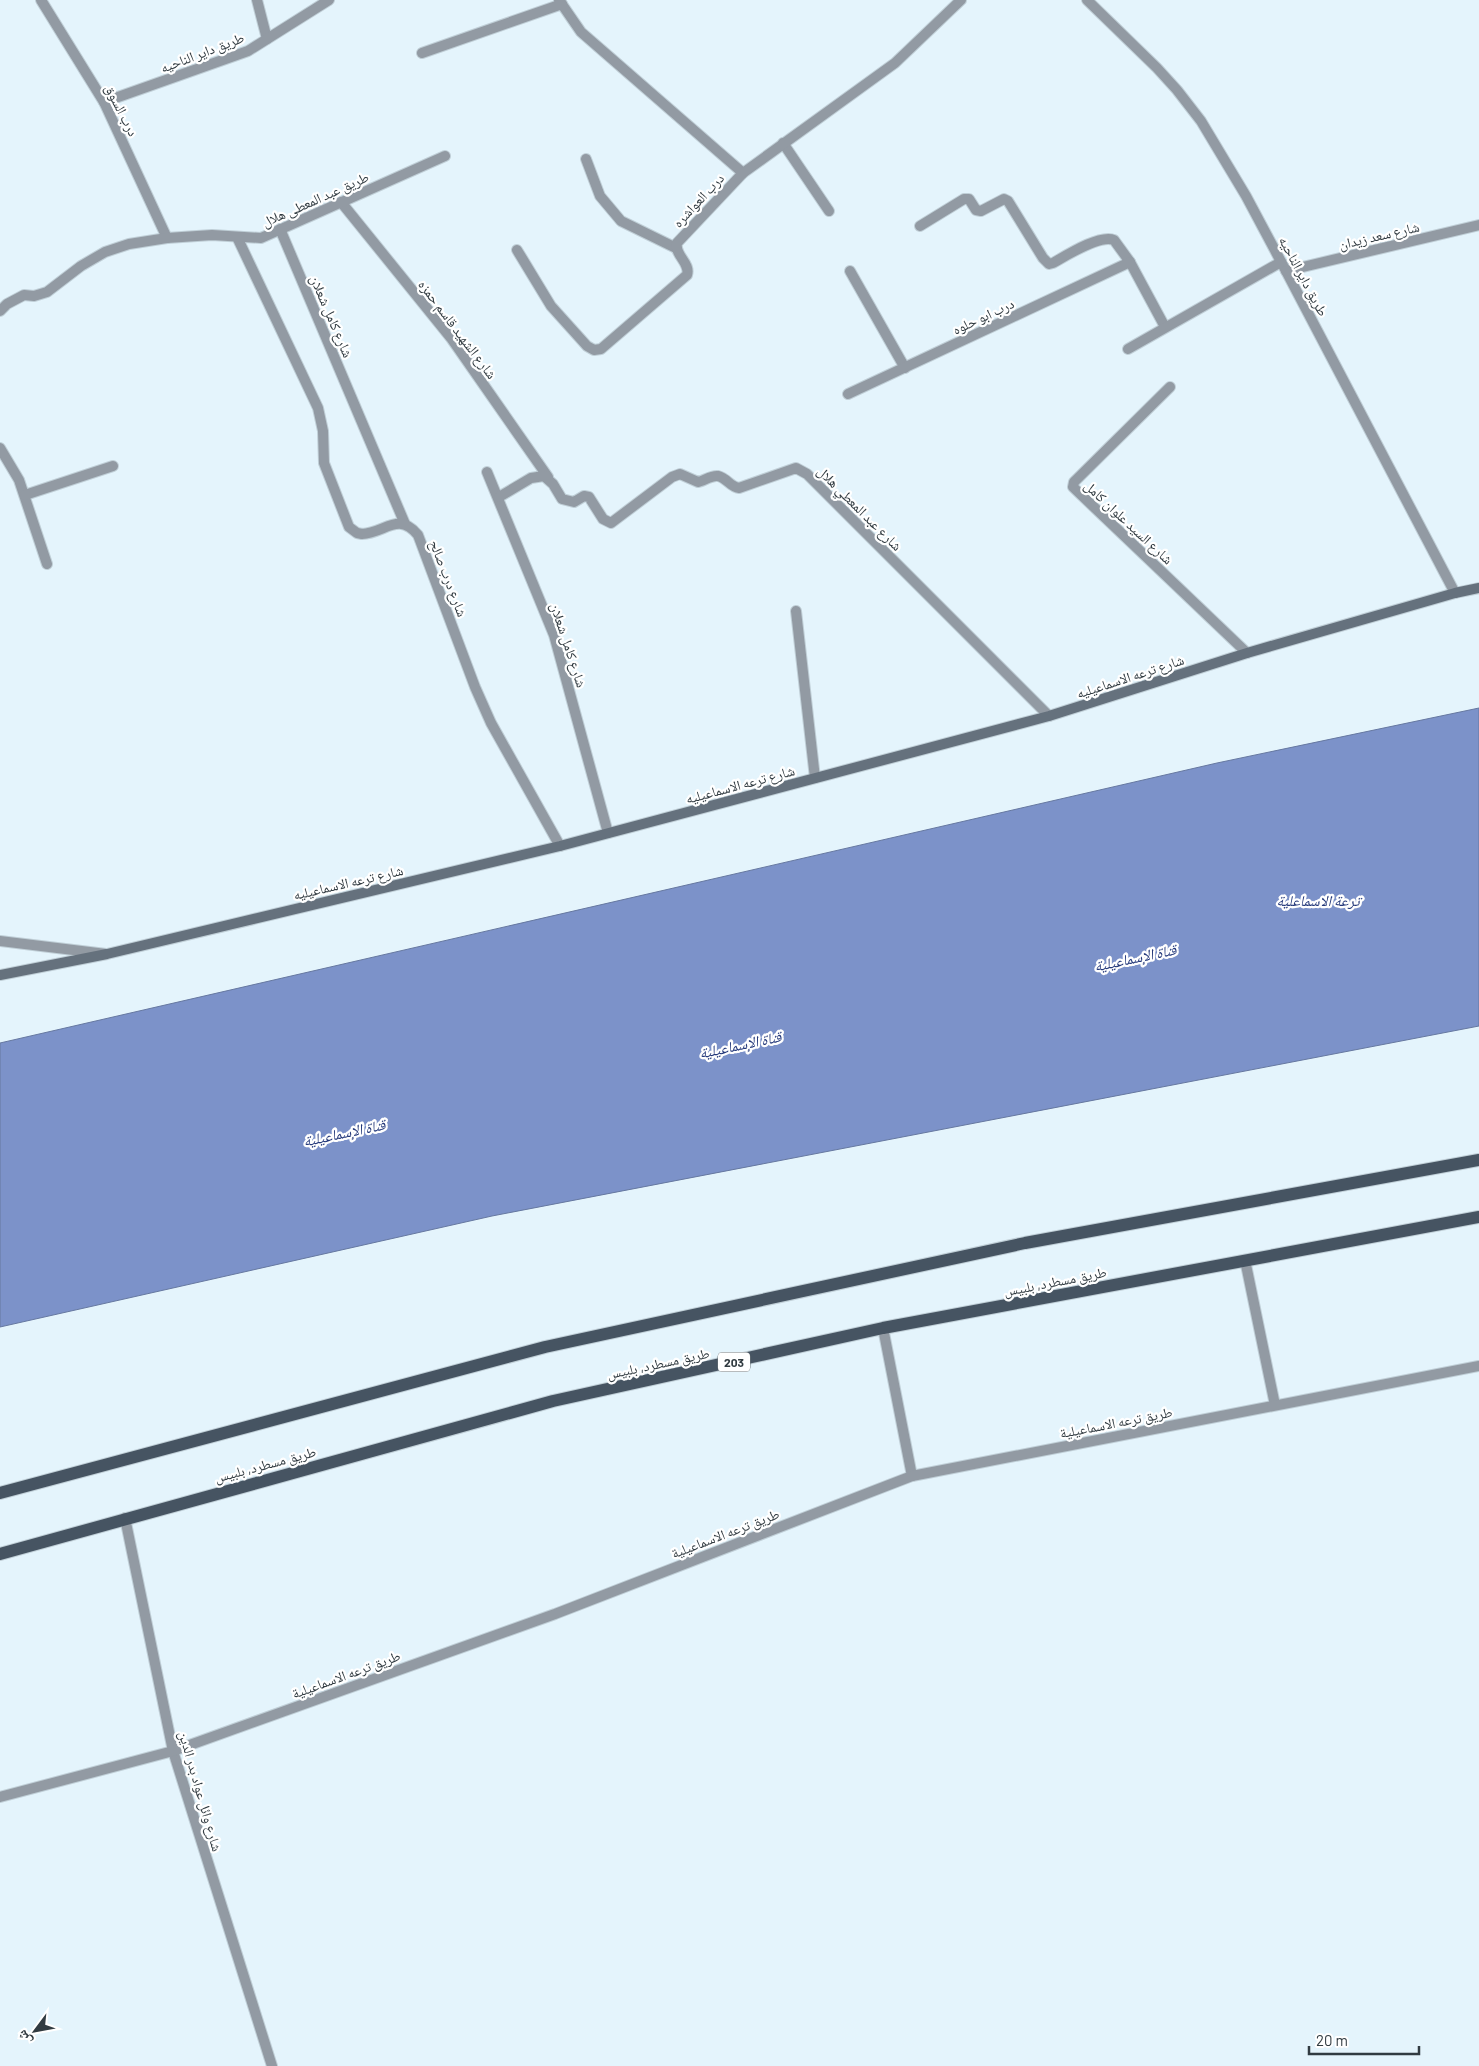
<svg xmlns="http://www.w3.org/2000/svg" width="1479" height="2066" font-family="Barlow,'Noto Naskh Arabic',sans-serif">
<rect width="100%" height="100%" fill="#e4f4fc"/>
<path fill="#7c92c9" stroke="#6678a0" d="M1479,708V1026L492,1216L0,1327V1043L1217,763Z"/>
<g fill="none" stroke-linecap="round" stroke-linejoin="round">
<g stroke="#c0cfd7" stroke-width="12">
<g id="street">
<path d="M41,0L104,102L167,238"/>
<path d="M257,0L267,39"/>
<path d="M559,0L581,32L743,173"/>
<path d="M1087,0L1157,68L1177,90L1201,121L1246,196L1286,271L1455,593"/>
<path d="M422,53L562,4"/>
<path d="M104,102L248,51L329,0"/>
<path d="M783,143L829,211"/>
<path d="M586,159L600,196L621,221L676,248"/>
<path d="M341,202L451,338L548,477"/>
<path d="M920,226L964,199H969L976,210L981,211L1004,199L1008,201L1043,258L1049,264L1053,263C1067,255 1100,234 1114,240L1130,262L1165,327"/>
<path d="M280,229L405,524"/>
<path d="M237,237L318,408L323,431L324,463L349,527L357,533L362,534C385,533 398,511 418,535L475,687L491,723L560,846"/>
<path d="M517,250L551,306L587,346L594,350L601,349L687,275C691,263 674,255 677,243L743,173L895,63L961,0"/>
<path d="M850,271L905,368"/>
<path d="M1286,271L1479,225"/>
<path d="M0,311L7,304L24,295L34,296L47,292L81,266L105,252L129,244L167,238L212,235L261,238L445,156"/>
<path d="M1128,349L1281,262"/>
<path d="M1170,387L1074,482L1073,487L1247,653"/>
<path d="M848,394L1130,262"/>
<path d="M0,448L19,480L47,564"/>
<path d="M487,472L554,635L608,833"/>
<path d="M25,495L113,466"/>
<path d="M499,497L531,478L544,476L553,484L562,499L574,502L584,496L589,497L603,519L611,523L672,477L680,474L698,482C704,481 711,475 718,476C727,478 730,487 739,488L796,468L807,474L1049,716"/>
<path d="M796,611L815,778"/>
<path d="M0,941L106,954"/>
<path d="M1245,1260L1275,1405"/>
<path d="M883,1328L912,1476"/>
<path d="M125,1518L173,1751L272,2066"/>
<path d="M0,1797L173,1751L555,1614L912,1476L1479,1366"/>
</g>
</g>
<g stroke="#c0cfd7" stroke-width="12">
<path id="secondary" d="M0,975L107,954L560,846L1049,716L1247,653L1455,593L1479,588"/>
</g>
<g stroke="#c0cfd7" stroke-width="14">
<g id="primary">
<path d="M0,1493L545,1347L1025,1243L1479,1160"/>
<path d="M0,1554L553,1401L883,1328L1479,1217"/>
</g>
</g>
<use href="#street" stroke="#929aa3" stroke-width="10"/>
<use href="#secondary" stroke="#65717d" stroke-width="10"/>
<use href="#primary" stroke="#465462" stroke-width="12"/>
</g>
<g text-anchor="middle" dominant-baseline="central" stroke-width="4.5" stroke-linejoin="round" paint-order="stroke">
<rect fill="#fff" stroke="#6f767a" stroke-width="1" x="718" y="1352.5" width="32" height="19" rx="4"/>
<g font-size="12" font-weight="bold" fill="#313b41">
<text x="734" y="1362">203</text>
</g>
<g font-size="14" fill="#313b41" stroke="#fff">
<text transform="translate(202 52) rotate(-21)">طريق داير الناحيه</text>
<text transform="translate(122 110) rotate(63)">درب السوق</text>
<text transform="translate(315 199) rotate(-24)">طريق عبد المعطى هلال</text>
<text transform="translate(698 200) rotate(-47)">درب العواشره</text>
<text transform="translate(1379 235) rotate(-13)">شارع سعد زيدان</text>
<text transform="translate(1304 276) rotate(62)">طريق داير الناحيه</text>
<text transform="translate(332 316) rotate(67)">شارع كامل شعلان</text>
<text transform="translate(983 316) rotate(-25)">درب ابو حلوه</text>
<text transform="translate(458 329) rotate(53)">شارع الشهيد قاسم حمزه</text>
<text transform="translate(860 508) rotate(45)">شارع عبد المعطي هلال</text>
<text transform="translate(1129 522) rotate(43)">شارع السيد علوان كامل</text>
<text transform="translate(449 578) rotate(69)">شارع درب صالح</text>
<text transform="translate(569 645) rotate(72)">شارع كامل شعلان</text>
<text transform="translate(1130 676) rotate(-18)">شارع ترعه الاسماعيليه</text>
<text transform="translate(740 784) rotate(-15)">شارع ترعه الاسماعيليه</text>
<text transform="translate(348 882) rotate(-13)">شارع ترعه الاسماعيليه</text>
<text transform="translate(1055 1281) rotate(-11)">طريق مسطرد, بلبيس</text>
<text transform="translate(658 1363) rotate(-12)">طريق مسطرد, بلبيس</text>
<text transform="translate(1116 1422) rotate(-11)">طريق ترعه الاسماعيلية</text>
<text transform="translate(265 1464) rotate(-15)">طريق مسطرد, بلبيس</text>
<text transform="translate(725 1533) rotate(-21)">طريق ترعه الاسماعيلية</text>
<text transform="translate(346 1674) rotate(-20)">طريق ترعه الاسماعيلية</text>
<text transform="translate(201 1791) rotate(74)">شارع وائل عواد بدر الدين</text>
</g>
<g font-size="15" font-style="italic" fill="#23387a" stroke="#fff">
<text x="1318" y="900">ترعة الاسماعلية</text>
<text transform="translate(1135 957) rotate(-12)">قناة الإسماعيلية</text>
<text transform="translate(740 1044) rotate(-12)">قناة الإسماعيلية</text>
<text transform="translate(344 1132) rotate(-12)">قناة الإسماعيلية</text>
</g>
</g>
<g transform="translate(35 2031) rotate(238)" stroke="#ffffff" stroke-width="4" paint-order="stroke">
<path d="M0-4L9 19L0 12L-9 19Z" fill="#313b41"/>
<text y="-8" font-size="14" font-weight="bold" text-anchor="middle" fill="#313b41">ش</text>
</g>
<path d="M1309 2046v8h110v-8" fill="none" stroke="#313b41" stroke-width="2.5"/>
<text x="1316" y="2046" font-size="15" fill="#313b41" stroke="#ffffff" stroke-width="4" paint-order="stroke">20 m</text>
</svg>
